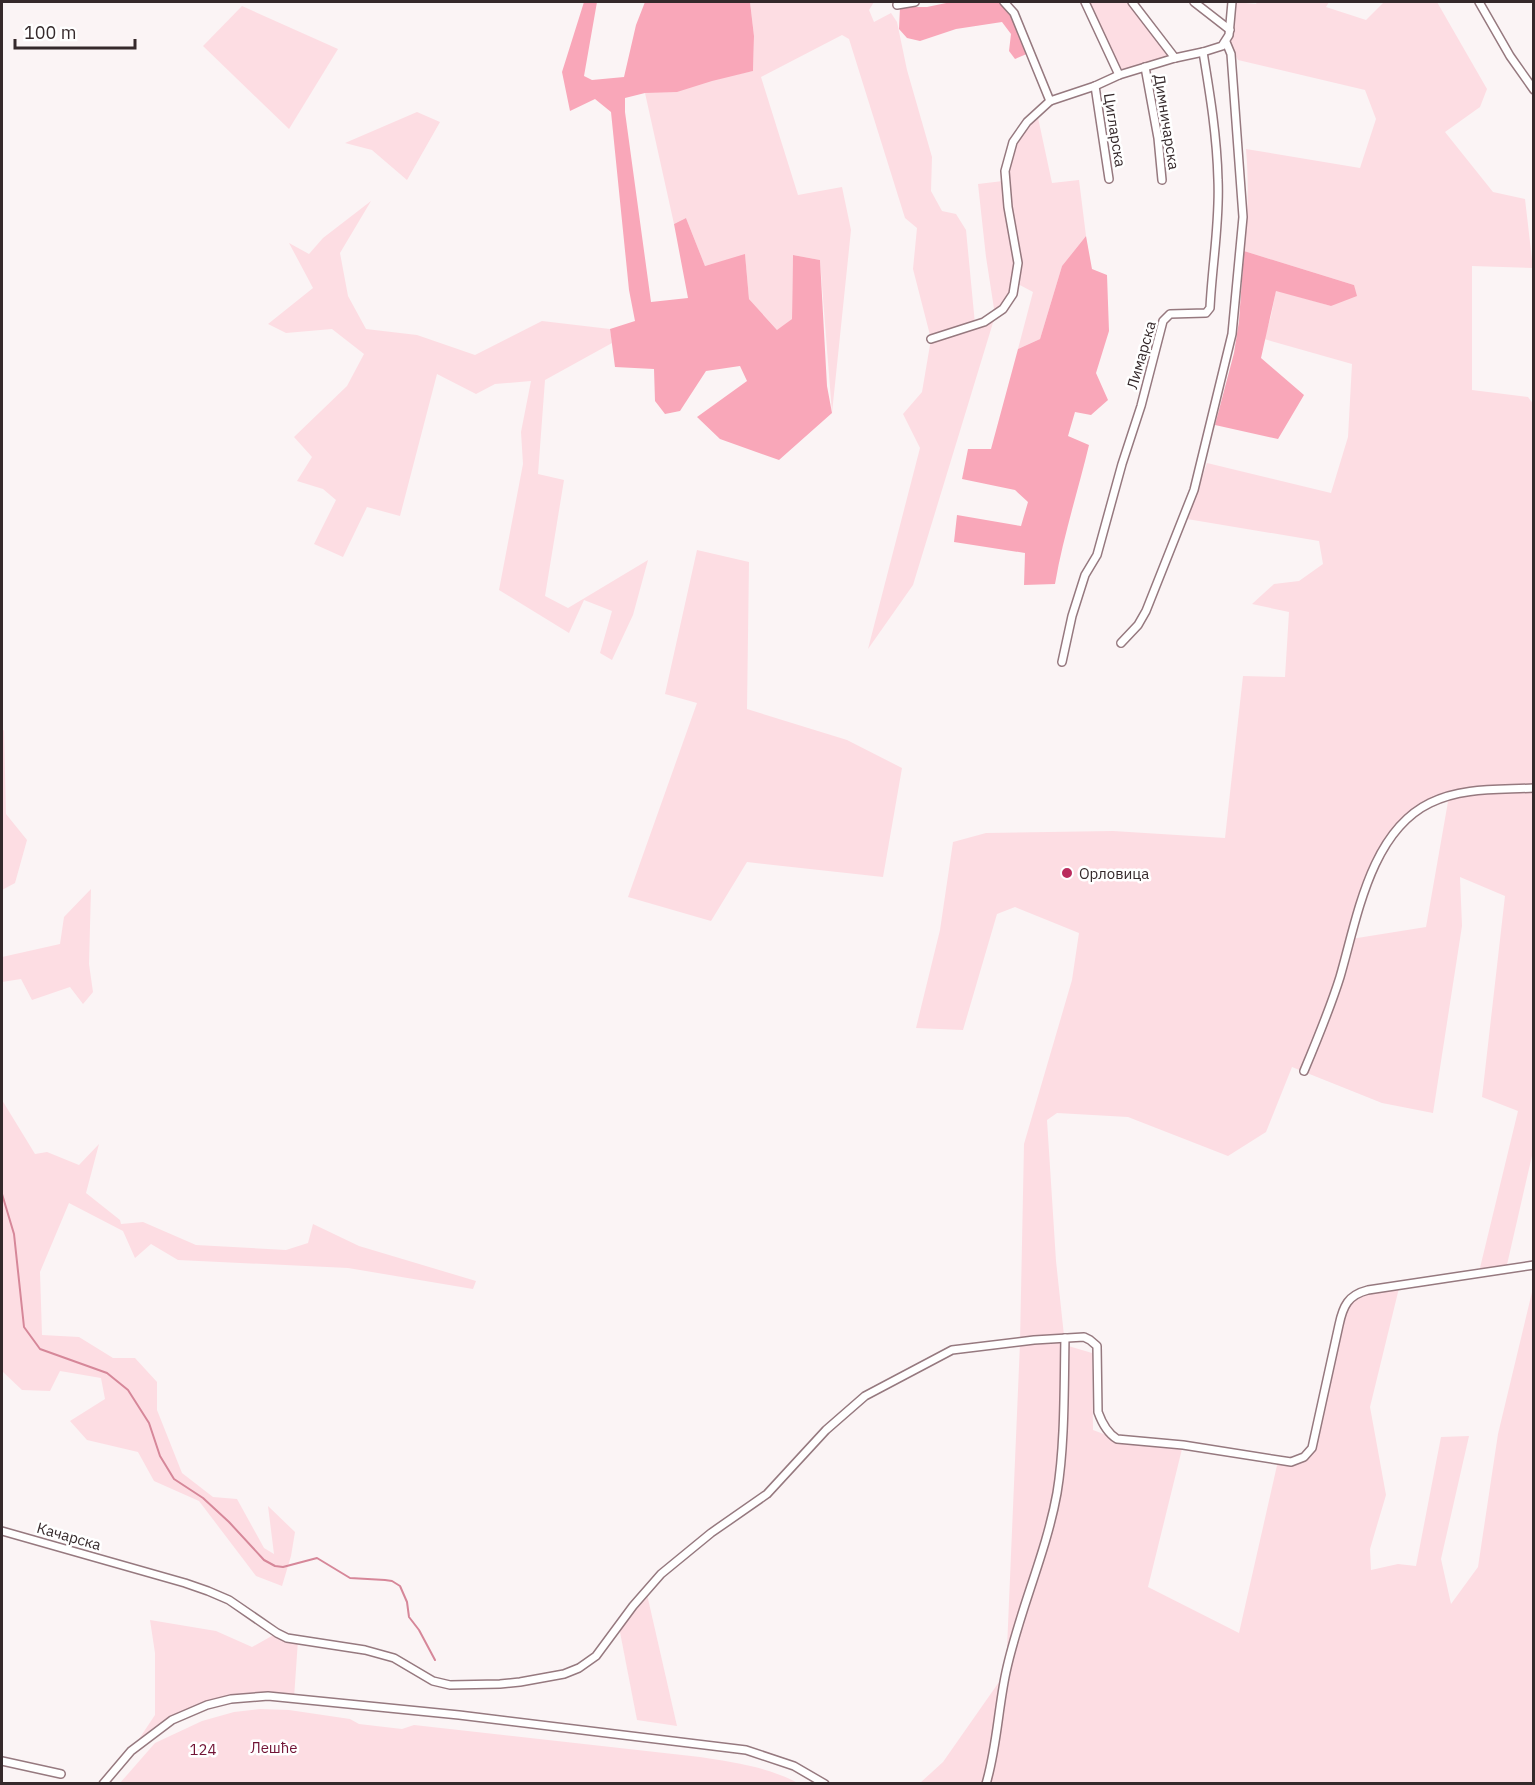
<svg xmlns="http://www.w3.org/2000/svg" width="1535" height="1785" font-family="'IBM Plex Sans',sans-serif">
<rect width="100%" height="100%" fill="#fbf4f5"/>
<g fill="#fddde3" fill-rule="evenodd">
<path d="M750,2H874L869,10L874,22L891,13L897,22L907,70L932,157L931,191L942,211L956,214L966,230L975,324L995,315L986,257L978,184L1003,181L1009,152L1037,113L1052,183L1079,180L1086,236L1062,266L1040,339L1018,349L1033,292L1016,283L1009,303L995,316L913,585L868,649L920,448L903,414L922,392L931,339L913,269L917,228L905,218L849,39L842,35L761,77L798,195L842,187L851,230L832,413L820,260L793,255L792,319L778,331L749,299L745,255L705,266L686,218L674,224L645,93L753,71L754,36Z"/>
<path d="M1085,2H1132L1175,58L1119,75Z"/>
<path d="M1236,2L1256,4L1257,2H1329L1326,7L1366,20L1384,2H1437L1487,89L1480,107L1445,132L1493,192L1525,199L1533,268L1472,266V390L1528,397L1534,405V1147L1506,1269L1479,1272L1518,1111L1482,1097L1505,896L1460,877L1462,926L1433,1113L1382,1103L1292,1067L1266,1132L1228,1156L1128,1117L1057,1113L1047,1120L1056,1261L1065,1345L1092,1353L1093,1430L1117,1439L1183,1445L1148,1587L1239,1633L1278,1461L1300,1460L1312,1448L1343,1307L1356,1294L1400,1284L1370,1407L1386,1495L1370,1549L1371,1570L1398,1564L1416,1566L1441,1437L1469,1436L1441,1559L1451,1604L1478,1567L1498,1434L1533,1288V1783H920L943,1762L1006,1672L1020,1343L1024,1144L1072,980L1079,933L1015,907L997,914L963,1030L916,1028L940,930L953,842L986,833L1113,831L1225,838L1243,676L1285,677L1289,612L1252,604L1274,584L1299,581L1323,564L1319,541L1187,519L1207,463L1331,493L1348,437L1352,364L1264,339L1271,316L1276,290L1331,306L1354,285L1244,251C1248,217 1249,184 1246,149L1360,168L1376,119L1365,90L1238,60L1230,45ZM1449,796L1426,927L1351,939L1381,853L1405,821Z"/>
<path d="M242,6L338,49L289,129L203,46Z"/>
<path d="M417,112L440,122L407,180L372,150L345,143Z"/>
<path d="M371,201L340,253L348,296L366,329L417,335L475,355L542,321L610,329L612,343L545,380L538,474L564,480L545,596L568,608L648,560L633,615L612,660L600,653L612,611L584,600L569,633L499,590L523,464L521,432L531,381L495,384L476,394L437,374L400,516L367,507L343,557L314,544L336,500L323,489L297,481L312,457L294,437L347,386L364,354L332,329L286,333L268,324L313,288L289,243L309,254L323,238Z"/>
<path d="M697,550L749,562L747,709L847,740L902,768L883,877L747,862L711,921L628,897L697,703L665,694Z"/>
<path d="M4,730L6,814L27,840L15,883L2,890V731Z"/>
<path d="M91,889L89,964L93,992L83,1004L70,987L32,1000L21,979L2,982V957L60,944L64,917Z"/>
<path d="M2,1100L35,1154L47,1152L79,1165L99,1144L86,1193L120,1220L121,1224L143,1222L196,1245L286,1250L308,1243L313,1224L359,1246L476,1281L473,1289L348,1268L178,1260L151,1244L135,1258L123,1231L69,1203L40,1272L42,1335L79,1337L113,1358H135L157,1382V1410L182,1473L213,1497L237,1499L264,1548L274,1554L268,1506L295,1532L291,1556L282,1586L256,1576L199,1501L154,1481L138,1452L87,1440L70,1421L105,1399L101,1378L60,1371L50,1391L22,1390L2,1371Z"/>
<path d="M646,1590L677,1726L637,1720L619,1627Z"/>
<path d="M150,1620L216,1631L252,1647L277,1633L298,1640L294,1698L231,1699L172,1720L131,1751L155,1715V1653Z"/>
<path d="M260,1709L289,1710L350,1719L359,1724L402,1729L414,1725L700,1757C733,1762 768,1767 798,1783H120L155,1743L202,1721L234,1712Z"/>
</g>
<g fill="#f9a7b9">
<path d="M584,2H597L584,76L592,80L624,77L636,25L645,2H750L754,36L753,71L712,81L677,92L645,93L625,98V112L651,302L688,298L674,224L686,218L705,266L745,254L749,299L777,330L792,319L793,255L820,260L827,386L832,413L779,460L720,439L697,417L747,381L740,366L706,371L680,411L665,414L655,401L654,369L615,367L610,329L635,321L629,290L611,112L595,99L570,111L562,72Z"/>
<path d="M951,2H999L1014,17L1029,53L1015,59L1009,51L1011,34L1002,22L956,29L920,41L907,38L899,29L900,7H927Z"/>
<path d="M1086,236L1092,269L1107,275L1109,331L1096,373L1108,400L1091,415L1075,412L1068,436L1089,445C1078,491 1063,537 1055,584L1024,585L1025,553L954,542L957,515L1021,526L1028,502L1015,490L962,479L968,449H991L1018,349L1040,339L1062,266Z"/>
<path d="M1244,251L1354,285L1357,296L1331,306L1276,291L1261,358L1304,395L1278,439L1215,425L1234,353L1239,321Z"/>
</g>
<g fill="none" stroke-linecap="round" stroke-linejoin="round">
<path stroke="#d68799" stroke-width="2" d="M2,1194L14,1234L24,1327L40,1349L107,1373L128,1390L149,1423L160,1456L174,1479L203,1498L229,1522L264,1560L275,1566L283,1567L317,1558L350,1578L385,1580L392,1581L400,1586L407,1602L409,1617L419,1630L435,1660"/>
<g stroke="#96797f" stroke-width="10">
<g id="street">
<path d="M1004,2L1014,13L1050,101"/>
<path d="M1085,2L1119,75"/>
<path d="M1132,2L1175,58"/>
<path d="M1194,2L1230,30"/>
<path d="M1479,2L1510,56L1534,90"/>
<path d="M897,5L915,2"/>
<path d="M1145,67L1158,138L1162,180"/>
<path d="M1095,86L1109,179"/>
<path d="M931,339L984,322L1003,309L1013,294L1018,263L1008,207L1005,171L1013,142L1027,122L1050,101L1095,86L1119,75L1175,58L1203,52L1222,46L1229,35L1232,2"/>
<path d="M1121,643L1138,625L1146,611L1194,490L1232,334L1243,217L1231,54L1226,42"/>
<path d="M1062,662L1072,616L1085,575L1097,555L1122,464L1141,406L1163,321L1170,314L1206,313L1210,308C1212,265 1220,222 1218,180C1217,137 1210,94 1203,52"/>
<path d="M1304,1071C1317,1040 1330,1009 1340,977C1357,919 1370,832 1430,803C1462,787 1499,790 1534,788"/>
<path d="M2,1531L185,1583L208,1591L229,1600L277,1633L287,1638L365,1650L394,1658L433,1681L450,1685L500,1684L520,1682L564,1674L579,1668L596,1656L633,1606L661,1574L711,1533L767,1494L826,1430L865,1396L952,1350L1034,1340L1084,1337L1090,1340L1097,1346L1098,1412C1102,1423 1107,1433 1117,1439L1183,1445L1291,1462L1304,1457L1312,1448L1339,1325C1343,1306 1348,1295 1368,1290L1534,1265"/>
<path d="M2,1761L61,1774"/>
<path d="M103,1784L131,1751L172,1720L207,1705L231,1699L268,1696L459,1715L746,1750L794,1766L825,1784"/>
<path d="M986,1784C997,1747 998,1709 1006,1672C1019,1611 1046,1554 1057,1493C1065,1445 1064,1387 1065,1338"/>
</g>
</g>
<use href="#street" stroke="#fff" stroke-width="7"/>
</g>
<circle fill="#ba2c5e" stroke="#fff" stroke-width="2" cx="1067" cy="873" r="6"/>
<g text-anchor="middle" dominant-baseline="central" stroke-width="5" stroke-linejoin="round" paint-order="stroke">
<g font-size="15" fill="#35292b" stroke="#fff">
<text transform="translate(1167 122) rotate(81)">Димничарска</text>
<text transform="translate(1115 130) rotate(81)">Цигларска</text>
<text transform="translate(1141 355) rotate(-74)">Лимарска</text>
<text transform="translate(69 1536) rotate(16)">Качарска</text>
</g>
<g font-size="15" fill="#35292b" stroke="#fff" text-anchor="start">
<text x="1079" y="873">Орловица</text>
</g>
<g font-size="15" fill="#711436" stroke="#fff">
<text x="274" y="1747">Лешће</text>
<text x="203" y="1749">124</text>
</g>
</g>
<rect width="1535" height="1785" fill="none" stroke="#35292b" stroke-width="6"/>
<path d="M15 39v9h120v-9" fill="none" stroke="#35292b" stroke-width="3"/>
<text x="24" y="39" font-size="18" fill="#35292b" stroke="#ffffff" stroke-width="4.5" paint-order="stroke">100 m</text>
</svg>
